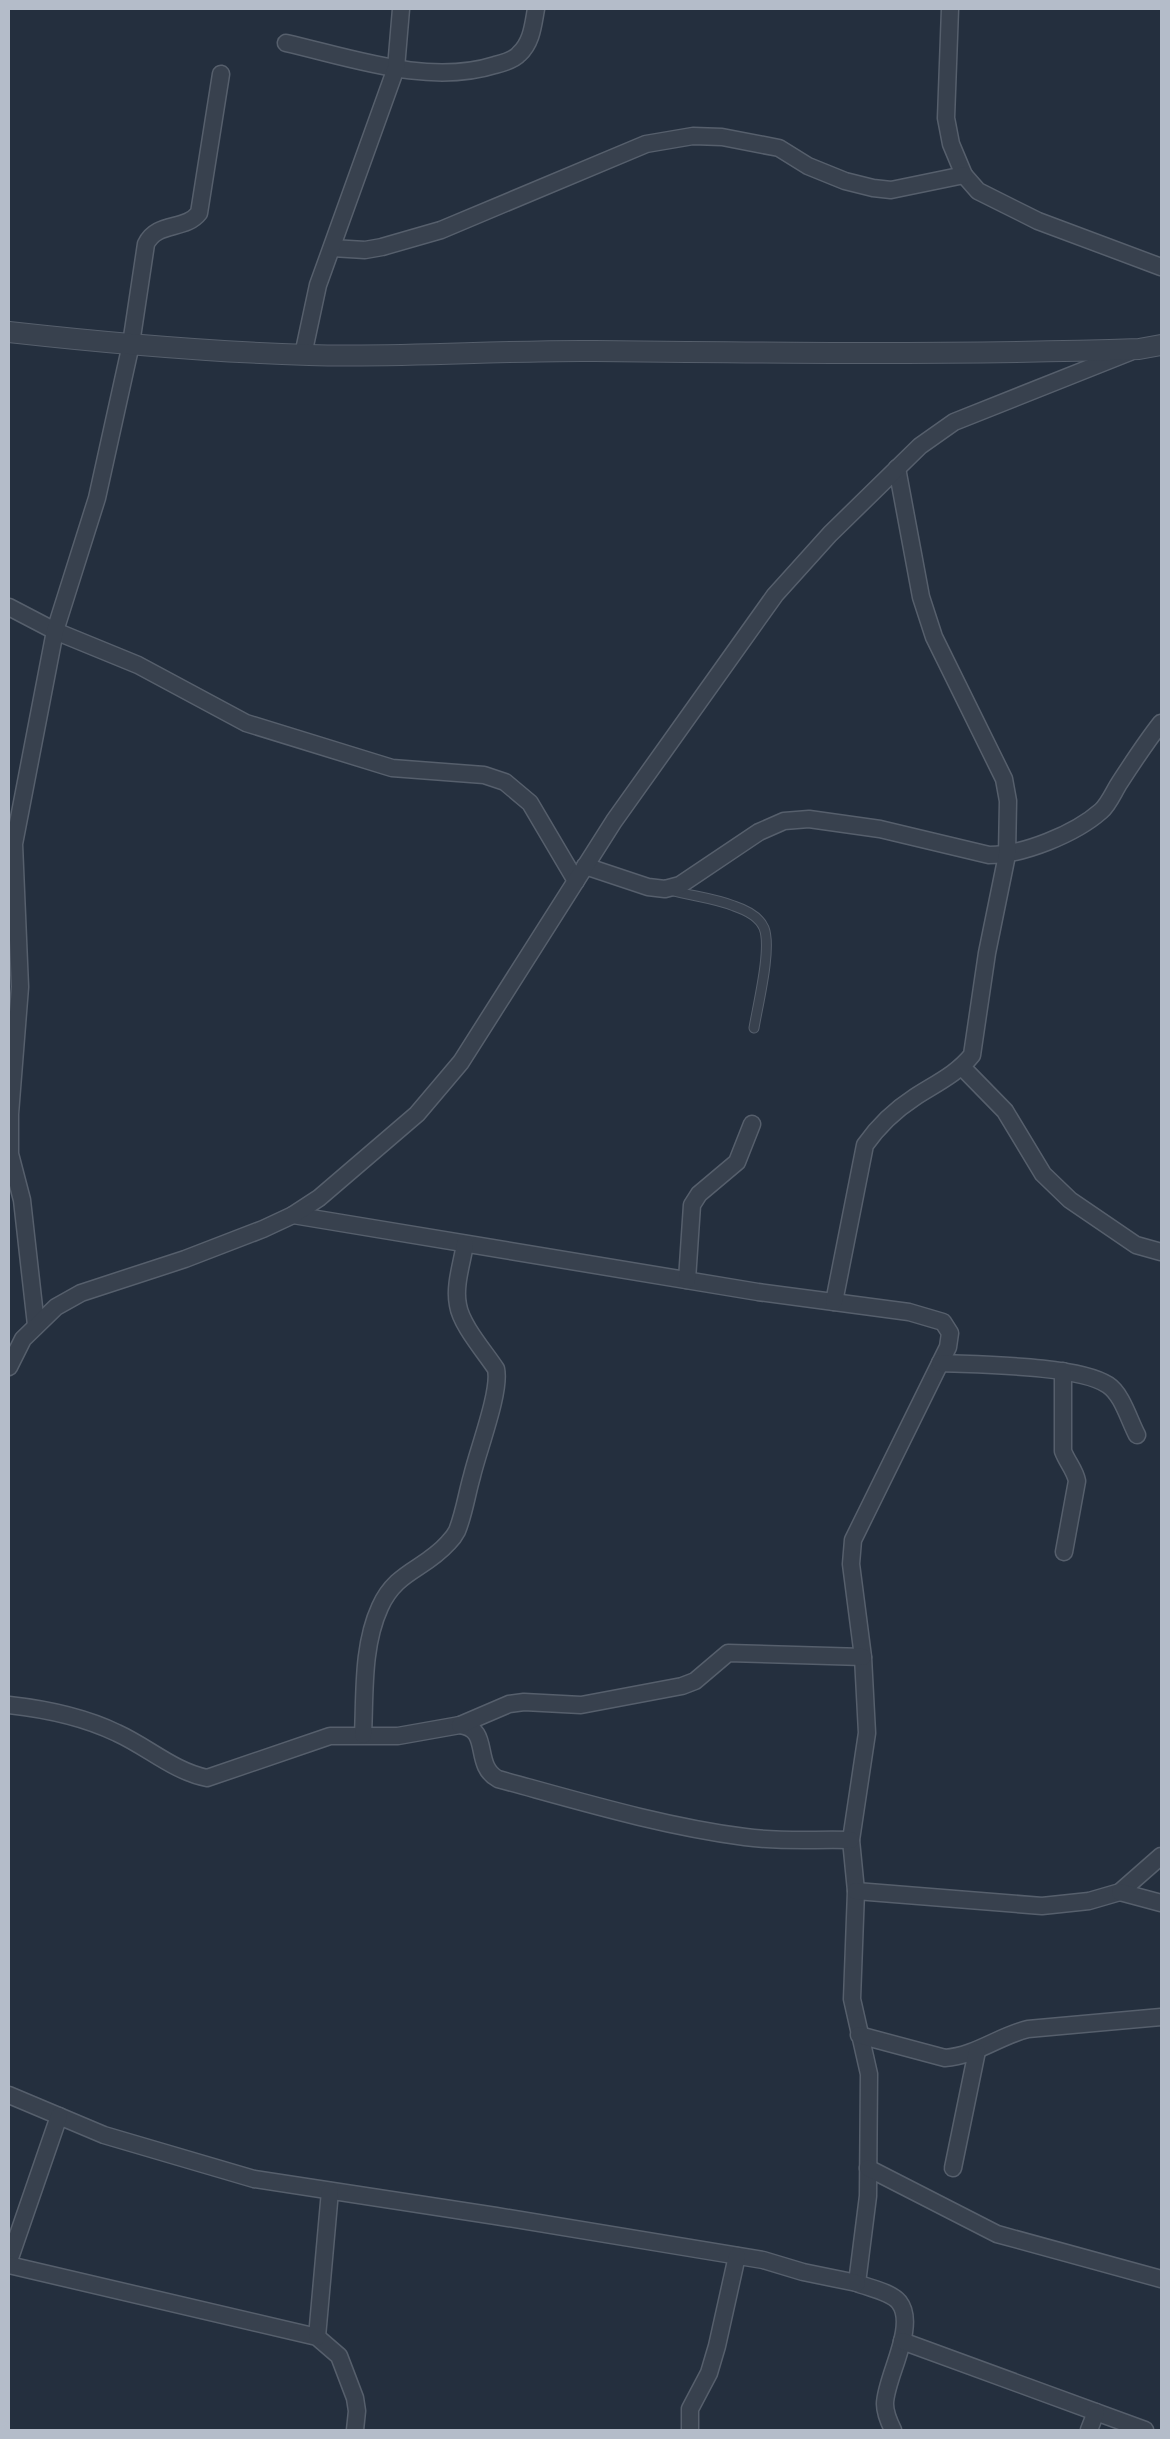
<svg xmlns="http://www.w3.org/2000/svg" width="1170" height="2439" font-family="'Noto Sans',sans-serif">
<rect width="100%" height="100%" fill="#242f3e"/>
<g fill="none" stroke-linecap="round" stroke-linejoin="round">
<g stroke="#565f6c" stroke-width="11">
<path id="service" d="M670,890C691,896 714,898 734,906C746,910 759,916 764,928C772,948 758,1004 754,1028"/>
</g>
<g stroke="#565f6c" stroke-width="19">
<g id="minor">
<path d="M950,9L946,118L951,144L964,175L978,191L1038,221L1161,267"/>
<path d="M286,43C352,58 429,86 495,65C503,63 514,60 519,54C532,42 533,25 536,9"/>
<path d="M332,248L365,250L382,247L441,230L646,144L693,136L722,137L779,148L808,166L845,181L873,188L891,190L964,175"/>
<path d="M303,355L318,285L396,68L401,9"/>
<path d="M9,607L55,631L138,665L246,723L392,768L484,775L505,782L530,803L576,881"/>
<path d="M585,866L648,887L665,889L680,885L759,832L784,821L809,819L880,829L989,855C1023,855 1075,834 1101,811C1109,804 1114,791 1120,782C1133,762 1146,742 1161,723"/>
<path d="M962,1067L1005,1111L1043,1174L1070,1200L1136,1245L1161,1252"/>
<path d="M293,1215L758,1292L909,1312L943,1322L950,1333L948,1347L853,1540L851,1564L863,1657L867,1733L851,1840L856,1891L852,1999L869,2074L868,2196L857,2283C869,2288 891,2292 899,2302C918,2326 885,2378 885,2404C885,2413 889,2422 893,2430"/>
<path d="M687,1280L692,1205L699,1194L737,1162L752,1124"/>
<path d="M834,1302L865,1145C879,1125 895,1110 915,1097C935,1084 957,1074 972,1055L987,953L1007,855L1008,801L1004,779L934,637L921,597L897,468"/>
<path d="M36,1325L22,1200L10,1154V1114L20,987L14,844L55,631L97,498L131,344L146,244C157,221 185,231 199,213L221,74"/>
<path d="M940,1363C980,1365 1078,1365 1108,1385C1122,1394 1129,1420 1137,1435"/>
<path d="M9,1367L23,1339L56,1307L81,1293L185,1259L263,1229L293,1215L319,1198L417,1114L461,1062L614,821L775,595L830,534L920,446L954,422L1130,352"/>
<path d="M1063,1371V1451C1067,1462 1075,1470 1077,1481L1064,1552"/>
<path d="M9,1705C45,1709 84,1717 117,1733C148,1747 173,1771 207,1778L330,1736H398L460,1725C492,1729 472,1765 498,1779C579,1801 661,1826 745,1837C779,1842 816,1839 851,1840"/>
<path d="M460,1725L509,1704L524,1702L581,1705L682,1686L695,1681L728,1653L863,1657"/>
<path d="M363,1735C365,1694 362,1646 380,1607C396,1571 424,1570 448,1543C451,1540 455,1535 457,1531C464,1514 467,1493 472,1476C478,1450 501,1391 496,1369C485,1352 461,1325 458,1305C454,1286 462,1263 465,1244"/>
<path d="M856,1891L1042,1906L1089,1901L1120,1892L1161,1856"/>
<path d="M1120,1892L1161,1903"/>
<path d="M859,2035L945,2058C975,2056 999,2036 1028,2029L1161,2017"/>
<path d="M9,2095L104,2135L254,2179L496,2216L763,2260L803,2272L857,2283"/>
<path d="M868,2168L997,2234L1161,2279"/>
<path d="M953,2168L977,2051"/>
<path d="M9,2261L59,2116"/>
<path d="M9,2265L317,2337L339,2356L355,2398L357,2411L355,2430"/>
<path d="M317,2337L330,2191"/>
<path d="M902,2341L1145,2430"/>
<path d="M690,2430V2409L709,2373L717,2346L737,2256"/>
<path d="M1089,2430L1096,2412"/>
</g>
</g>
<g stroke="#565f6c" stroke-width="22">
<path id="tertiary" d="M9,332C108,343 209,352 309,355C404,358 499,350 594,351C776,353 957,355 1139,349L1161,345"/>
</g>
<use href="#service" stroke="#38414e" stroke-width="9"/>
<use href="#minor" stroke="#38414e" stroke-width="16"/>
<use href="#tertiary" stroke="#38414e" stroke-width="20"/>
</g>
<rect width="1170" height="2439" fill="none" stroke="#b4bcc9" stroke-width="20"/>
</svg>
